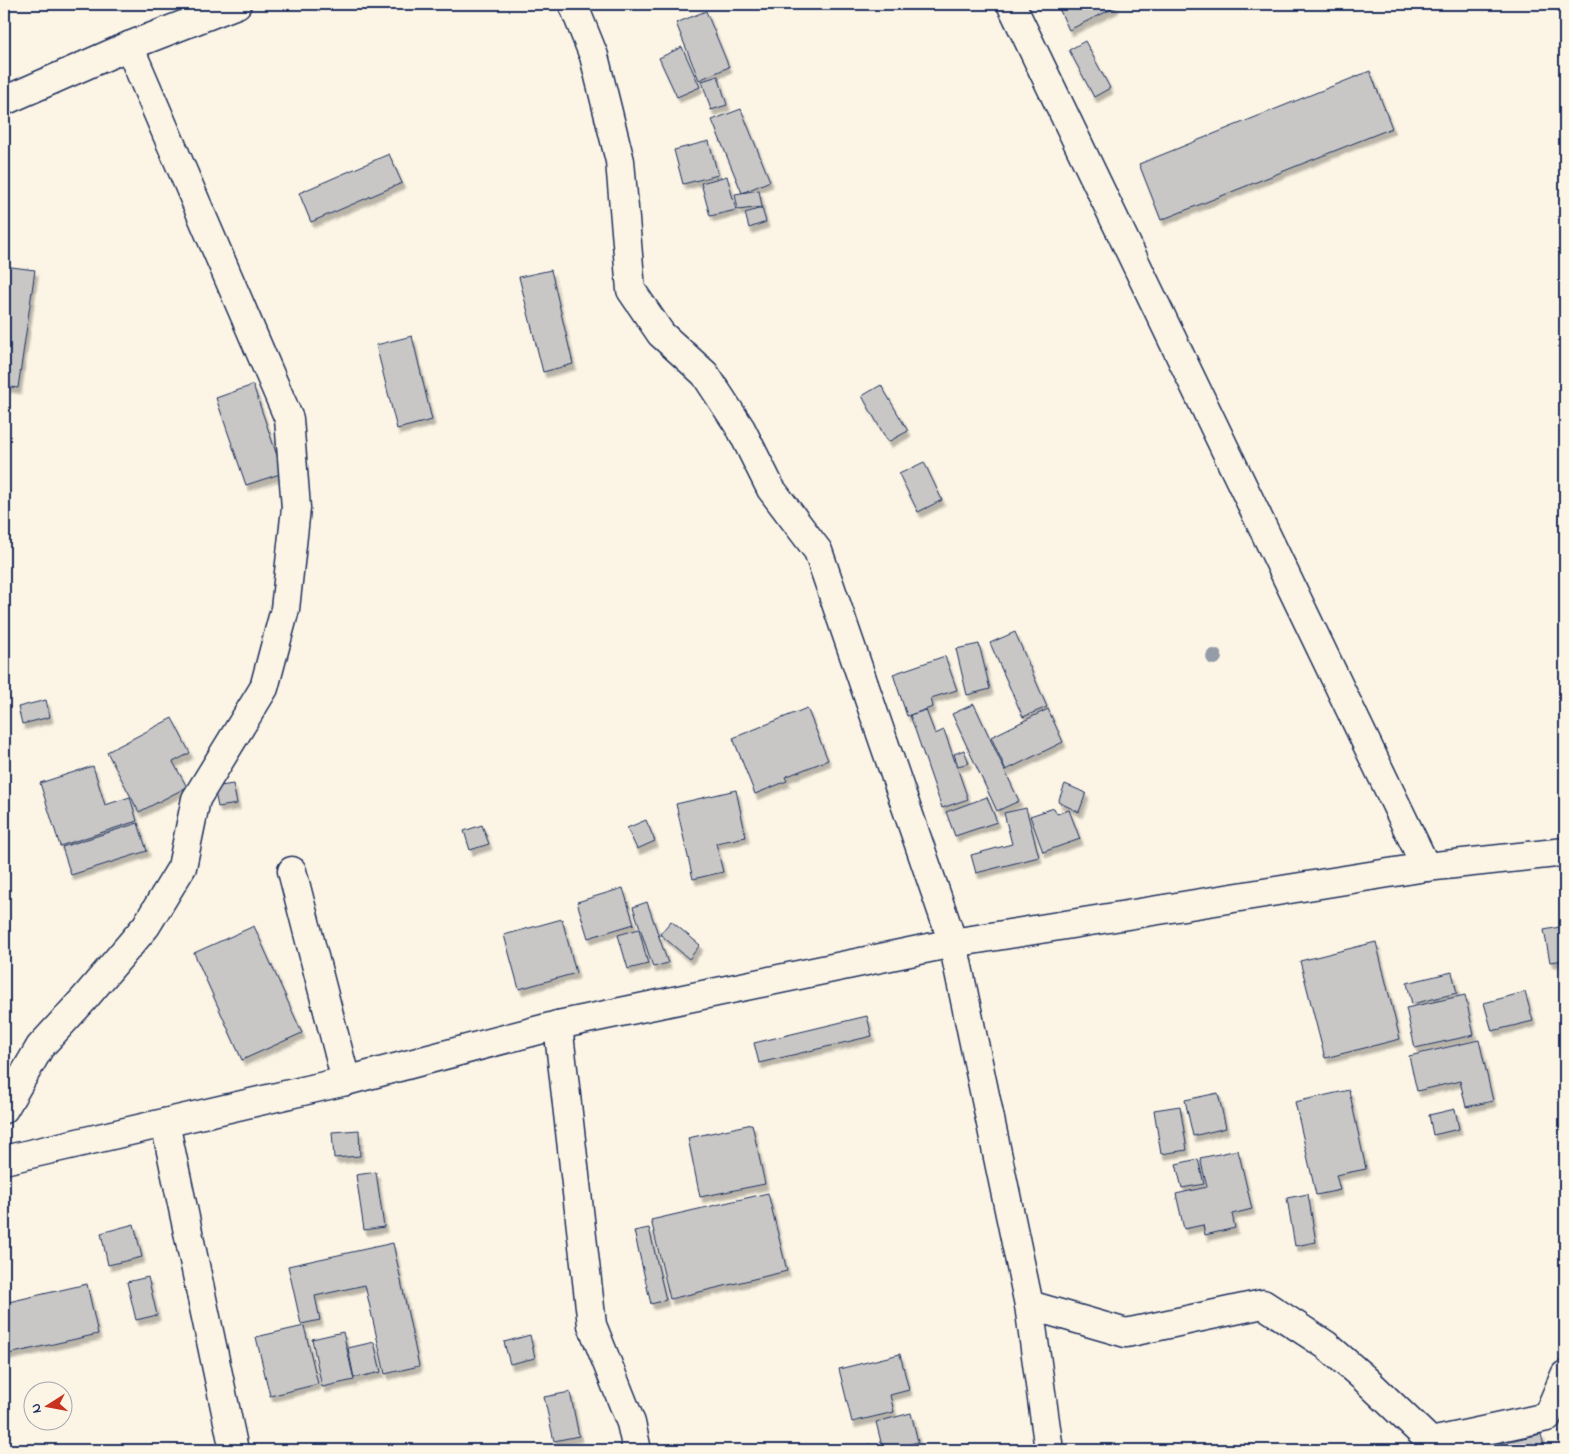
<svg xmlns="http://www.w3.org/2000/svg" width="1569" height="1454" font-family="'Indie Flower',sans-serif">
<defs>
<filter id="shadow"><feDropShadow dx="3" dy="5.5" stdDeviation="1" flood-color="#0004"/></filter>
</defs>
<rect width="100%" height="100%" fill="#fcf5e5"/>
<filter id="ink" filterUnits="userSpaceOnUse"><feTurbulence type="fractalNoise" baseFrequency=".02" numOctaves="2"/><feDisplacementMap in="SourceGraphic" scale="10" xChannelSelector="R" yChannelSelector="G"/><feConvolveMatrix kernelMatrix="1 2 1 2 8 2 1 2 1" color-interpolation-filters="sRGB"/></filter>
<g filter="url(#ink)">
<g fill="#c8c7c6" stroke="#1b2f5e" filter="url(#shadow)">
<path d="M1057,4H1115L1116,7L1069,30Z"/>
<path d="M706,11L729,67L699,80L676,23Z"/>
<path d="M1085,41L1110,88L1094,97L1069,50Z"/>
<path d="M682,47L700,87L677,97L659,58Z"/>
<path d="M1370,71L1392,128L1161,220L1139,164Z"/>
<path d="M718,76L727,105L711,110L702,81Z"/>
<path d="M741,109L770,181L742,193L712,120Z"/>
<path d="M709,141L718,175L683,184L674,150Z"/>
<path d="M389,154L402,183L311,222L299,193Z"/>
<path d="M727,176L736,210L710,216L701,183Z"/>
<path d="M759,190L762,207L738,210L735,194Z"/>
<path d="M762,208L766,222L749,228L745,213Z"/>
<path d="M4,266L35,270L18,388L4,386Z"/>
<path d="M551,270L573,364L543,372L519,277Z"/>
<path d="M412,336L432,420L397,429L376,345Z"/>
<path d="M253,385L283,473L246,485L216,398Z"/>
<path d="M881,385L908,431L888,442L862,396Z"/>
<path d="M924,462L942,500L918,512L899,474Z"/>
<path d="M1015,632L1047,707L1023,717L990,643Z"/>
<path d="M979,644L990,689L967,695L956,649Z"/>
<path d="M945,656L957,690L931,698L933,707L907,716L893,674Z"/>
<path d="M46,700L50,717L22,724L18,707Z"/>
<path d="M974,704L1019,801L997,811L952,714Z"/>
<path d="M807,708L828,760L785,777L787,781L755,794L733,738Z"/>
<path d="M1048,709L1063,742L1006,770L991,737Z"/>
<path d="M926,710L935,734L944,730L968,799L942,808L910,715Z"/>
<path d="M172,718L190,753L173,762L187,787L139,812L107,752Z"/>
<path d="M964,750L969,763L958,766L954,754Z"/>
<path d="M93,766L105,805L130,797L137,821L60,846L40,783Z"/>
<path d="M233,784L237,804L218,807L214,787Z"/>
<path d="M1065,784L1086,793L1079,812L1058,802Z"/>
<path d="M736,790L746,837L716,843L723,872L693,879L676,804Z"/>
<path d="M987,797L997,822L955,836L946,812Z"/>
<path d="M1026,808L1039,857L976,873L971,855L1012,844L1004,813Z"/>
<path d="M1054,808L1057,814L1069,810L1080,839L1043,852L1030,816Z"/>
<path d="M646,820L655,841L637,849L627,828Z"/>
<path d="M138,823L147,851L71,875L62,847Z"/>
<path d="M482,825L489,844L470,850L464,831Z"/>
<path d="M623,888L634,924L588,938L577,902Z"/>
<path d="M647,902L668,963L653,967L633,907Z"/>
<path d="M562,919L576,973L519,989L504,935Z"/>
<path d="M671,921L700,945L689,959L660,934Z"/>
<path d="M254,926L302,1033L242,1060L194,953Z"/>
<path d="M1565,926V960L1550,962L1544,930Z"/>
<path d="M639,929L648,964L628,969L618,935Z"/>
<path d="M1376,942L1400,1039L1325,1058L1300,961Z"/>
<path d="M1452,972L1457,993L1412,1004L1407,983Z"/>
<path d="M1525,992L1533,1021L1492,1031L1484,1003Z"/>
<path d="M1465,995L1474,1035L1415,1048L1406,1008Z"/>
<path d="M867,1016L872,1036L759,1063L754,1043Z"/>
<path d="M1479,1040L1493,1101L1466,1107L1460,1081L1417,1091L1409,1056Z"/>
<path d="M1349,1090L1366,1169L1336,1175L1340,1190L1316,1195L1295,1102Z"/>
<path d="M1218,1093L1226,1128L1193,1136L1185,1100Z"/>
<path d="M1180,1106L1187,1150L1161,1154L1154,1110Z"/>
<path d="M1455,1109L1459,1129L1433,1135L1429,1115Z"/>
<path d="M752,1124L765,1184L700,1197L688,1138Z"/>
<path d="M359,1130L360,1156L334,1158L332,1132Z"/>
<path d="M1238,1150L1252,1209L1232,1214L1235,1228L1205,1235L1203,1225L1184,1229L1176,1194L1207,1187L1200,1158Z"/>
<path d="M1198,1159L1204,1184L1182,1188L1176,1164Z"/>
<path d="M376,1172L384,1227L364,1230L356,1175Z"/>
<path d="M768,1193L787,1271L670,1299L651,1220Z"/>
<path d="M1308,1194L1316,1242L1295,1246L1287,1198Z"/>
<path d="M134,1224L142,1257L108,1265L101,1233Z"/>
<path d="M649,1228L666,1300L651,1304L634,1231Z"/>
<path d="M393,1243L419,1366L385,1374L365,1285L315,1296L320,1320L301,1324L288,1266Z"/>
<path d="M148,1277L157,1315L136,1320L127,1282Z"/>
<path d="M87,1284L98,1334L4,1355V1303Z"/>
<path d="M304,1326L318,1384L270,1396L256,1337Z"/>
<path d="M343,1332L354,1380L322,1387L312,1339Z"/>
<path d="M530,1335L535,1358L510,1364L504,1342Z"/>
<path d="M374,1342L381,1372L354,1378L348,1348Z"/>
<path d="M900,1354L909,1390L890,1395L894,1412L852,1422L839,1369Z"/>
<path d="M570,1392L579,1436L554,1441L544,1397Z"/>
<path d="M911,1413L918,1442L898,1447L899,1450H883L876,1422Z"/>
<path d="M1541,1434L1545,1450H1493L1492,1445Z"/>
<path d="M870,1444L871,1450H850V1449Z"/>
</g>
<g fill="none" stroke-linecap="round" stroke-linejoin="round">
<g stroke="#1b2f5e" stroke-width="31">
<g id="minor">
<path d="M573,4L594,56L620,161L631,290L661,334L705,374L741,429L771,489L818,551L953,943L1029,1305L1049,1450"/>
<path d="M1011,4L1426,867"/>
<path d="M292,871L346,1081"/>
<path d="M558,1025L592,1325L631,1423L637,1450"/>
<path d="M4,1109L40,1047L84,999L146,926L182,867L196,799L264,688L285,609L296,508L289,419L129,46"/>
<path d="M165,1123L234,1450"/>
<path d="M4,1160L346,1081L558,1025L953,943L1426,867L1565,852"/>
<path d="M1029,1305L1126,1333L1263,1304L1326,1345L1364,1378L1431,1442L1547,1417L1565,1375"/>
</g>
</g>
<g stroke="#1b2f5e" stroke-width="31">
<path id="tertiary" d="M4,101L129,46L237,4"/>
</g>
<use href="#minor" stroke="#fcf5e5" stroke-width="28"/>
<use href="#tertiary" stroke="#fcf5e5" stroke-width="28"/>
</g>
<circle fill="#969ba8" cx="1214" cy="657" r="8"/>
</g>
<rect width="1569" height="1454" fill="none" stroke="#fcf5e5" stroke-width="20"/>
<rect x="10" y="10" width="1549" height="1434" fill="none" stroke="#1b2f5e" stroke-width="2" filter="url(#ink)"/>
<g transform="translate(48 1406) rotate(259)"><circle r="24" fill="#fcf5e5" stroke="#a2a6af"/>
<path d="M0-4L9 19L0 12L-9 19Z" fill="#c8321e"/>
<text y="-8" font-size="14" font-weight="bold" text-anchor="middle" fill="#1b2f5e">N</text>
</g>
</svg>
